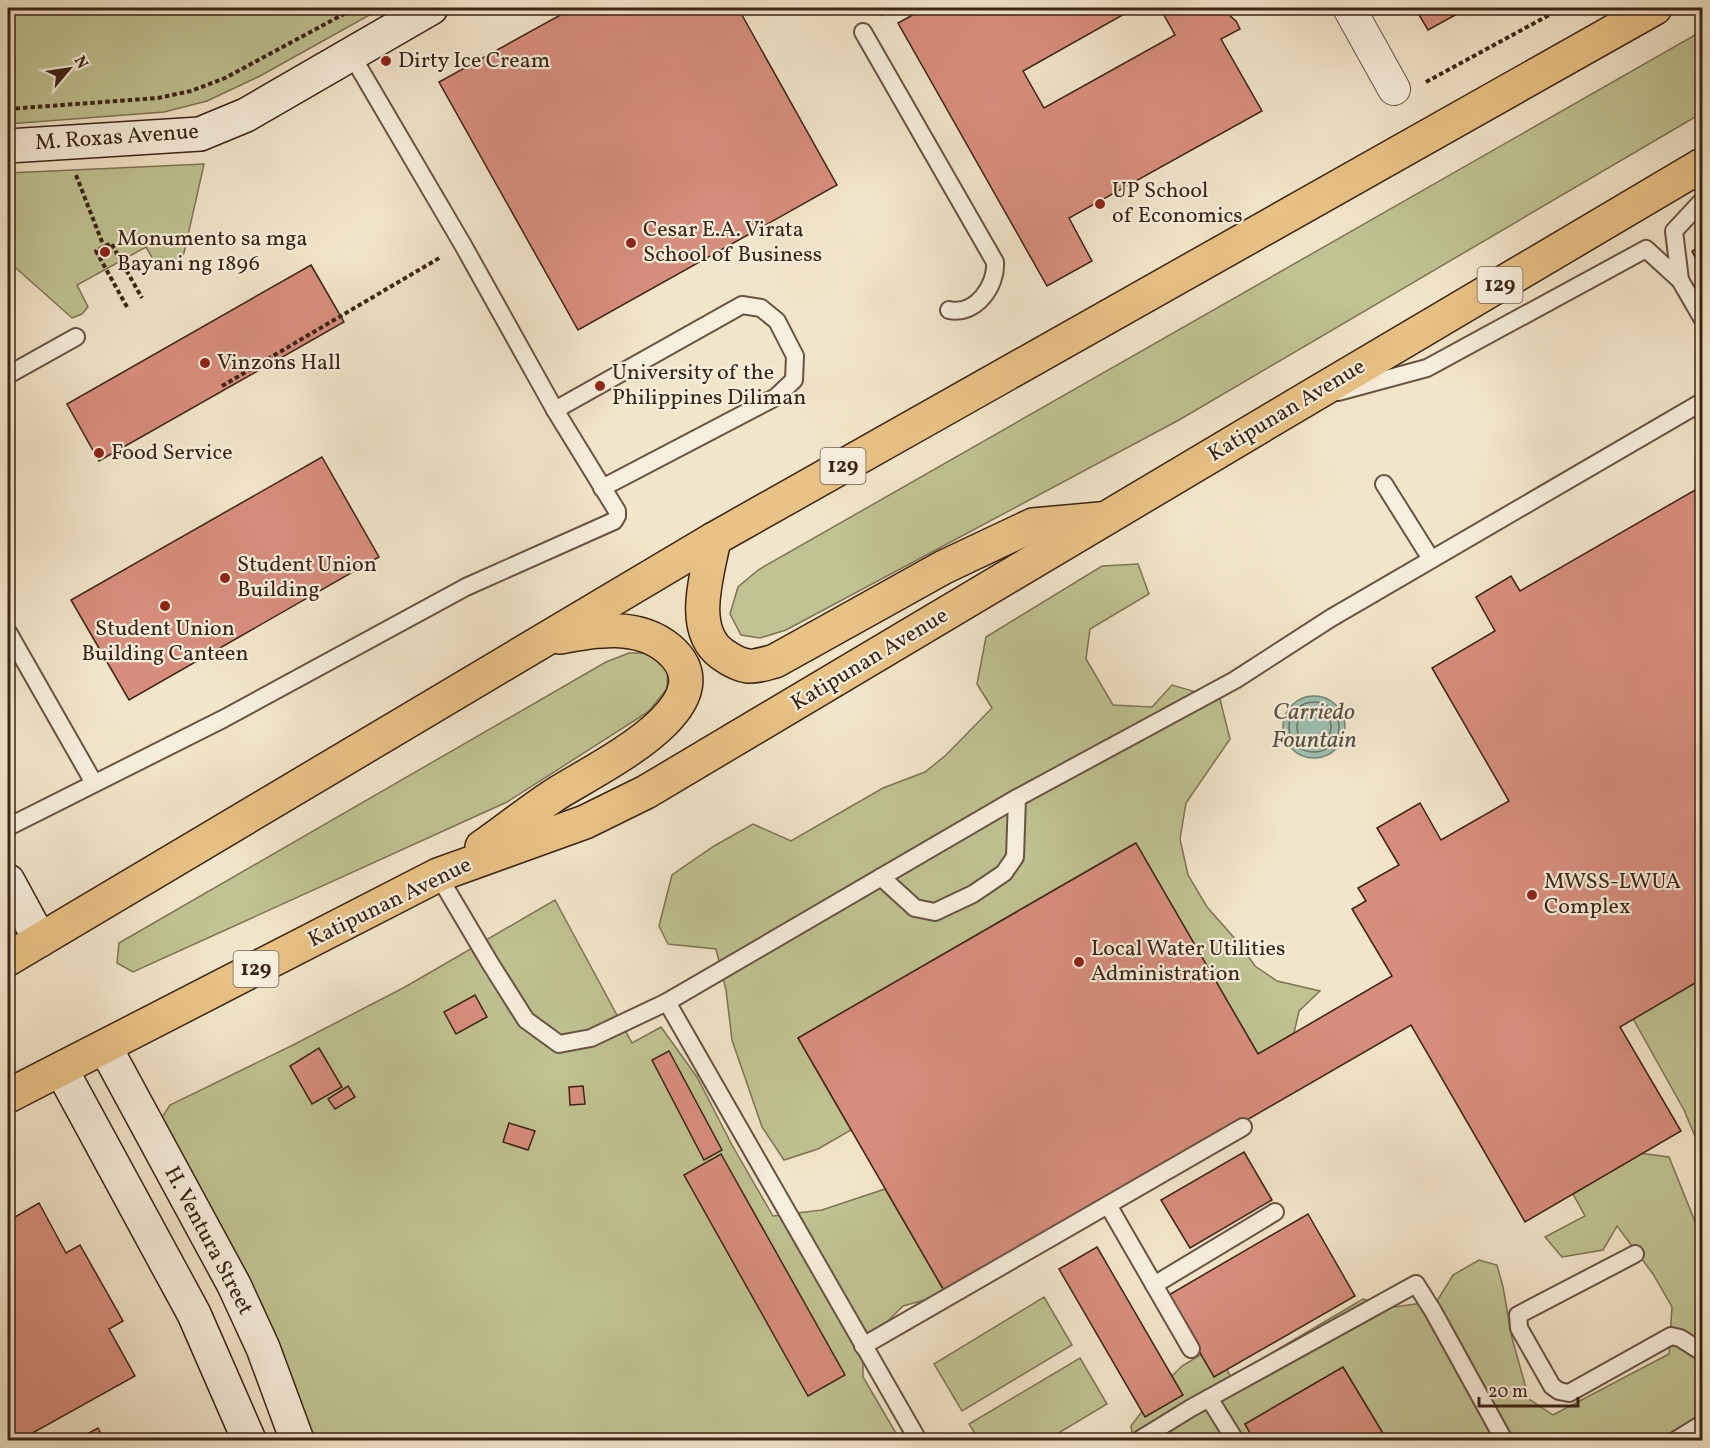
<svg xmlns="http://www.w3.org/2000/svg" width="1710" height="1448" font-family="Vollkorn,serif">
<rect width="100%" height="100%" fill="#f2e6ca"/>
<filter id="stains"><feTurbulence type="fractalNoise" baseFrequency=".00333" numOctaves="4"/><feColorMatrix values="0 0 0 0 .2 0 0 0 0 .09 0 0 0 0 .02 0 0 0 .5 -.17"/></filter>
<radialGradient id="worn" r=".72"><stop offset=".6" stop-color="#630" stop-opacity="0"/><stop offset="1" stop-color="#630" stop-opacity=".3"/></radialGradient>
<g fill="#c0c392" stroke="#7e7454" stroke-width="1.5">
<path d="M8,8H382L260,76L207,101L164,112L8,124Z"/>
<path d="M1702,31V113L1179,420L786,630L760,638L741,635L730,614L738,587L758,570Z"/>
<path d="M204,164L184,253C178,264 171,269 158,268L146,247L77,285L88,307L82,314L72,318L8,261V173Z"/>
<path d="M1138,564L1149,594L1090,629L1086,659L1113,705L1152,707L1172,685L1220,699L1230,739L1186,803L1180,839L1188,875L1207,907L1238,942L1255,966L1277,981L1320,991L1299,1011L1294,1033L1258,1054L1135,843L798,1038L851,1130L818,1149L784,1160L762,1127L732,1040L726,990L716,949L668,944L659,926L672,875L714,846L753,824L791,841L883,788L925,772L946,755L992,708L977,684L986,637L1102,566Z"/>
<path d="M629,653H651L668,665L667,689L648,712L507,802L133,972L117,963L119,943L606,662Z"/>
<path d="M555,900L632,1043L661,1027L697,1077L732,1145L773,1216L822,1210L885,1189L946,1294L903,1306L863,1346V1377L900,1440H310L157,1125L170,1105L293,1045L405,987Z"/>
<path d="M1694,954L1702,967V1147L1699,1146L1684,1110L1621,997Z"/>
<path d="M1639,1153L1669,1157L1702,1239V1440H1387L1343,1367L1245,1424L1254,1440H1133L1131,1426L1158,1390L1182,1366L1213,1347L1231,1377L1363,1299L1394,1307L1437,1301L1453,1275L1479,1260L1497,1265L1503,1287L1512,1338L1529,1399L1553,1415L1669,1354L1672,1307L1653,1274L1617,1226L1603,1250L1562,1257L1545,1237L1585,1216L1573,1194Z"/>
<path d="M1044,1297L1072,1345L962,1411L934,1364Z"/>
<path d="M1080,1358L1107,1404L1047,1440H979L969,1424Z"/>
</g>
<circle fill="#9cc0b0" stroke="#758272" stroke-width="1.5" cx="1314" cy="727" r="31"/>
<g fill="none" stroke-linecap="round" stroke-linejoin="round">
<g stroke="#6c7262" stroke-width="1.5">
<circle cx="1314" cy="727" r="25"/>
<circle cx="1314" cy="727" r="17"/>
</g>
</g>
<g fill="#d88e7d" stroke="#3b2415" stroke-width="1.5">
<path d="M573,8H738L837,185L578,330L439,82Z"/>
<path d="M925,8H1135L1023,71L1044,108L1175,35L1160,8H1221L1236,21L1240,29L1221,39L1262,111L1069,218L1092,261L1047,286L898,23Z"/>
<path d="M1415,8H1468L1428,30Z"/>
<path d="M1702,246V272L1692,251Z"/>
<path d="M311,265L344,322L99,461L67,404Z"/>
<path d="M322,457L379,557L129,700L71,600Z"/>
<path d="M1702,486V979L1620,1027L1681,1131L1525,1222L1411,1025L946,1294L798,1038L1136,843L1258,1054L1392,976L1352,909L1366,901L1358,888L1399,865L1377,828L1420,803L1441,840L1509,801L1432,668L1495,631L1476,597L1511,576L1520,591Z"/>
<path d="M475,995L487,1017L456,1034L444,1012Z"/>
<path d="M319,1048L342,1087L312,1104L290,1066Z"/>
<path d="M669,1051L722,1150L704,1160L652,1060Z"/>
<path d="M348,1086L355,1097L335,1109L328,1099Z"/>
<path d="M583,1086L585,1104L570,1105L569,1087Z"/>
<path d="M509,1123L535,1131L528,1150L503,1142Z"/>
<path d="M1244,1152L1272,1200L1190,1248L1161,1200Z"/>
<path d="M721,1154L845,1375L808,1396L684,1175Z"/>
<path d="M39,1203L66,1253L80,1245L123,1321L109,1329L135,1376L20,1440H8V1398L10,1397L8,1393V1221Z"/>
<path d="M1308,1214L1355,1296L1214,1377L1167,1296Z"/>
<path d="M1097,1247L1183,1395L1145,1417L1059,1269Z"/>
<path d="M1343,1367L1387,1440H1254L1245,1424Z"/>
<path d="M98,1428L104,1440H76Z"/>
</g>
<g fill="none" stroke-linecap="round" stroke-linejoin="round">
<g stroke="#695442" stroke-width="20">
<g id="lane">
<path d="M863,32L995,262C997,286 975,316 949,310"/>
<path d="M1680,280L1674,231L1702,201"/>
<path d="M8,375L76,337"/>
<path d="M1338,392L1427,368L1646,249L1680,280L1702,318"/>
<path d="M555,410L742,305L761,308L777,321L795,356L794,380L776,397L602,488"/>
<path d="M1384,484L1431,559"/>
<path d="M8,632L94,783"/>
<path d="M8,827L223,719L466,587L614,521L617,516V511L555,410L463,245L351,54"/>
<path d="M438,875L490,963L526,1020L559,1044L591,1038L667,1002L918,1440"/>
<path d="M881,877L915,908L935,912L973,894L1004,873L1015,857L1017,798"/>
<path d="M667,1002L1017,798L1235,680L1331,618L1702,402"/>
<path d="M1108,1205L1191,1349"/>
<path d="M1635,1254L1518,1315L1519,1328L1552,1386L1559,1391L1569,1393L1671,1336L1680,1338L1702,1352"/>
<path d="M1154,1285L1275,1212"/>
<path d="M863,1346L1243,1127"/>
<path d="M1209,1398L1235,1440"/>
<path d="M1139,1440L1191,1408L1416,1284L1433,1311L1504,1440"/>
<path d="M1676,1440L1702,1424"/>
</g>
</g>
<g stroke="#695442" stroke-width="34">
<path id="street" d="M1349,8L1394,89"/>
</g>
<g stroke="#3b2415" stroke-width="36">
<g id="secondary">
<path d="M8,146L200,134L246,115L431,8"/>
<path d="M8,881L40,940"/>
<path d="M105,1047L234,1285L263,1348L297,1440"/>
<path d="M61,1069L194,1314L249,1440"/>
</g>
</g>
<g stroke="#3b2415" stroke-width="36">
<g id="primary">
<path d="M714,539C708,573 688,629 722,654C729,659 738,665 748,666C756,667 767,663 775,661L944,567L1033,525L1100,519"/>
<path d="M482,847C506,830 529,812 553,796C588,772 735,706 669,649C638,623 596,630 560,637"/>
<path d="M8,959L714,539L1655,8"/>
<path d="M8,1096L438,875L585,822L646,792L1298,404L1702,165"/>
</g>
</g>
<g stroke="#3b2415" stroke-width="4" stroke-dasharray="4.5 3" stroke-linecap="butt">
<path d="M881,15L889,8"/>
<path d="M1426,82L1562,8"/>
<path d="M8,109L158,98L191,91L225,78L355,8"/>
<path d="M76,175L104,247"/>
<path d="M127,307L96,251L111,243L142,298"/>
<path d="M222,386L441,257"/>
</g>
<use href="#lane" stroke="#f7efdd" stroke-width="16"/>
<use href="#street" stroke="#f7efdd" stroke-width="32"/>
<use href="#secondary" stroke="#f7efdd" stroke-width="33"/>
<use href="#primary" stroke="#e9c385" stroke-width="33"/>
</g>
<g fill="#8f2418" stroke="#f7efdd" stroke-width="2">
<circle cx="386" cy="61" r="6"/>
<circle cx="1100" cy="204" r="6"/>
<circle cx="631" cy="243" r="6"/>
<circle cx="105" cy="252" r="6"/>
<circle cx="205" cy="363" r="6"/>
<circle cx="600" cy="386" r="6"/>
<circle cx="99" cy="453" r="6"/>
<circle cx="225" cy="578" r="6"/>
<circle cx="165" cy="606" r="6"/>
<circle cx="1532" cy="895" r="6"/>
<circle cx="1079" cy="962" r="6"/>
</g>
<g text-anchor="middle" dominant-baseline="central" stroke-width="4.5" stroke-linejoin="round" paint-order="stroke">
<g fill="#f7efdd" stroke="#736151" stroke-width="1.5">
<rect x="1477.5" y="267" width="45" height="36" rx="4.5"/>
<rect x="820.5" y="448" width="45" height="36" rx="4.5"/>
<rect x="233.5" y="951" width="45" height="36" rx="4.5"/>
</g>
<g font-size="21" font-weight="bold" fill="#3b2415">
<text x="1500" y="285">129</text>
<text x="843" y="466">129</text>
<text x="256" y="969">129</text>
</g>
<g font-size="22" fill="#3b2415" stroke="#f7efdd" text-anchor="start">
<text x="398" y="61">Dirty Ice Cream</text>
<text x="1112" y="191">UP School<tspan x="1112" dy="25">of Economics</tspan></text>
<text x="643" y="230">Cesar E.A. Virata<tspan x="643" dy="25">School of Business</tspan></text>
<text x="117" y="239">Monumento sa mga<tspan x="117" dy="25">Bayani ng 1896</tspan></text>
<text x="217" y="363">Vinzons Hall</text>
<text x="612" y="373">University of the<tspan x="612" dy="25">Philippines Diliman</tspan></text>
<text x="111" y="453">Food Service</text>
<text x="237" y="565">Student Union<tspan x="237" dy="25">Building</tspan></text>
<text x="165" y="629" text-anchor="middle">Student Union<tspan x="165" dy="25">Building Canteen</tspan></text>
<text x="1544" y="882">MWSS-LWUA<tspan x="1544" dy="25">Complex</tspan></text>
<text x="1091" y="949">Local Water Utilities<tspan x="1091" dy="25">Administration</tspan></text>
</g>
<g font-size="22" fill="#3b2415" stroke="#f7efdd">
<text transform="translate(117 138) rotate(-4)">M. Roxas Avenue</text>
<text transform="translate(1287 411) rotate(-31)">Katipunan Avenue</text>
<text transform="translate(870 660) rotate(-31)">Katipunan Avenue</text>
<text transform="translate(390 903) rotate(-26)">Katipunan Avenue</text>
<text transform="translate(208 1241) rotate(62)">H. Ventura Street</text>
</g>
<g font-size="24" font-style="italic" fill="#585344" stroke="#f7efdd">
<text x="1314" y="713">Carriedo<tspan x="1314" dy="28">Fountain</tspan></text>
</g>
</g>
<rect width="1710" height="1448" fill="none" stroke="#f2e6ca" stroke-width="30"/>
<rect x="9" y="9" width="1692" height="1430" fill="none" stroke="#3b2415" stroke-width="3"/>
<rect x="15" y="15" width="1680" height="1418" fill="none" stroke="#3b2415" stroke-width="1.5"/>
<g transform="translate(69 69) rotate(61)" stroke="#f7efdd" stroke-width="4.5" paint-order="stroke">
<path d="M0-4.5L10 22L0 15L-10 22Z" fill="#3b2415"/>
<text y="-9" font-size="16" font-weight="bold" text-anchor="middle" fill="#3b2415">N</text>
</g>
<path d="M1479 1397v9h99v-9" fill="none" stroke="#3b2415" stroke-width="3"/>
<text x="1488" y="1397" font-size="18" fill="#3b2415" stroke="#f7efdd" stroke-width="4.5" paint-order="stroke">20 m</text>
<rect width="100%" height="100%" filter="url(#stains)"/>
<rect width="100%" height="100%" fill="url(#worn)"/>
</svg>
